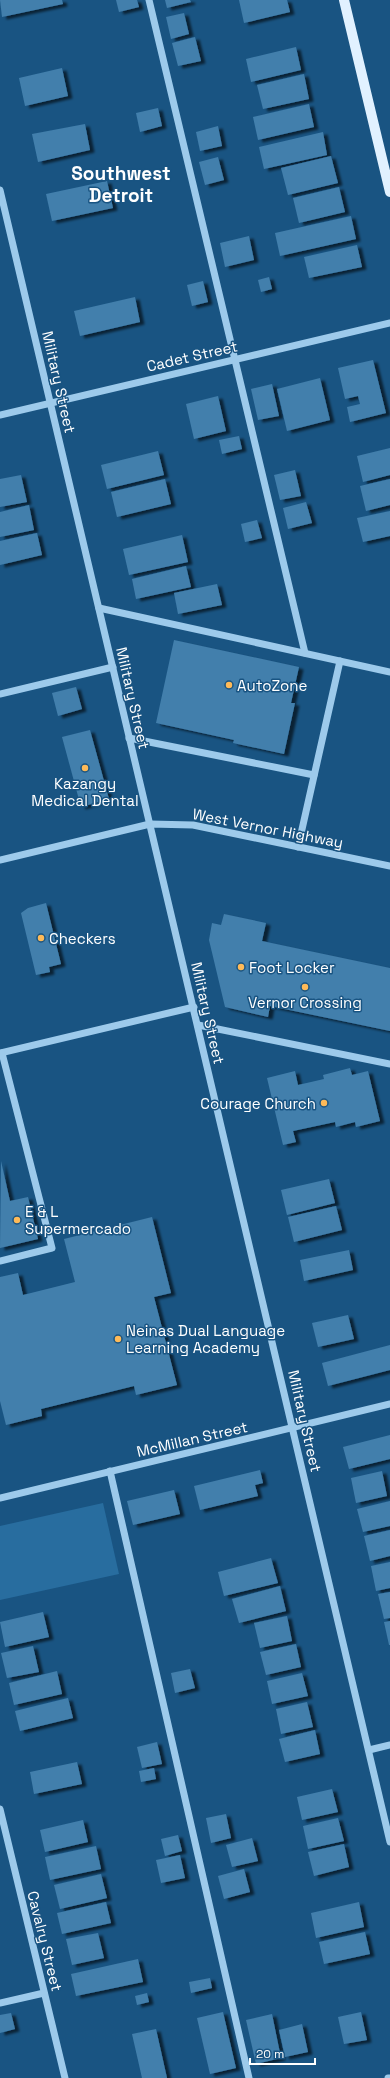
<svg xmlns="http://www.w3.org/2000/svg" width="390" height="2078" font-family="'Space Grotesk',sans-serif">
<defs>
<filter id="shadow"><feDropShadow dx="4.5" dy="2.5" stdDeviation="1" flood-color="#0009"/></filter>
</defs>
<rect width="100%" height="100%" fill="#195482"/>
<path fill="#286d9f" d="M103,1503L119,1574L0,1600V1526Z"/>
<g fill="#427fac" filter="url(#shadow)">
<path d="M0,0H62L63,4L2,17Z"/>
<path d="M116,0H137L139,7L119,12Z"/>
<path d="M165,0H190L191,2L167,8Z"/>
<path d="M239,0H287L290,12L244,23Z"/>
<path d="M184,13L189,34L171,39L166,17Z"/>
<path d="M195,37L201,61L178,66L172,43Z"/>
<path d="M296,47L301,70L251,82L246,59Z"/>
<path d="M62,68L68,96L25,106L19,78Z"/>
<path d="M304,74L309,99L263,109L257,85Z"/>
<path d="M309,104L314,127L258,140L253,117Z"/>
<path d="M158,108L162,126L140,132L136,113Z"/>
<path d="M85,124L90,150L38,162L32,134Z"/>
<path d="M218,126L222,146L200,151L196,132Z"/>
<path d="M323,132L327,155L264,169L259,147Z"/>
<path d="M331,156L338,183L288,195L281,168Z"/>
<path d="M218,157L224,180L205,185L199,162Z"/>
<path d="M107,181L113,208L52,221L46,194Z"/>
<path d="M339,187L345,212L299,223L293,198Z"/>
<path d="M351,216L356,239L280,256L275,233Z"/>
<path d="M249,236L254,260L225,267L220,243Z"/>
<path d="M357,245L362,267L309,278L304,257Z"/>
<path d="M269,277L272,289L261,292L258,280Z"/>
<path d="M203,281L208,302L192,306L187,285Z"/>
<path d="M135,297L140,322L80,336L74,311Z"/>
<path d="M373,360L386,413L350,422L347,407L360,404L358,396L345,399L338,368Z"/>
<path d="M320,378L330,420L287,431L277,389Z"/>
<path d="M272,384L279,416L258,420L251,389Z"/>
<path d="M218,396L226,431L194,439L186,404Z"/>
<path d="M239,436L242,449L222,454L219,440Z"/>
<path d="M390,448V475L363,482L357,456Z"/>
<path d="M158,451L164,475L107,489L101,465Z"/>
<path d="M295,470L301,496L280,500L274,475Z"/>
<path d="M21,475L27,502L0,507V479Z"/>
<path d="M165,479L171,504L117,517L111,492Z"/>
<path d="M390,479V505L366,511L360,486Z"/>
<path d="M306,502L312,523L288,529L283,508Z"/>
<path d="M29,505L34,530L0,537V512Z"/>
<path d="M390,511V536L363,542L357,518Z"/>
<path d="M257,520L262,538L245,542L241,524Z"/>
<path d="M37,533L42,555L0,565V541Z"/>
<path d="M182,535L188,562L129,575L123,549Z"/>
<path d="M186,566L191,587L136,599L132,579Z"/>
<path d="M217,584L222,605L178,614L174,593Z"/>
<path d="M174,640L299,667L291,703H295L284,754L233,743L234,740L156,723Z"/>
<path d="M76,687L82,709L58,716L52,693Z"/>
<path d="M90,730L109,799L81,807L62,737Z"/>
<path d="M46,903L61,964L49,967L50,972L36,975L21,913L28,908Z"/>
<path d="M224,914L266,923L262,941L390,968V1031L270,1006L268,1017L225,1007L209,940L212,923L221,925Z"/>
<path d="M350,1068L352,1075L368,1071L380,1121L356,1127L355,1122L336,1127L335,1122L293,1131L296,1142L283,1145L267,1078L295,1071L298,1085L324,1079L323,1075Z"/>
<path d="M1,1161L10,1201L28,1197L38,1239L0,1248Z"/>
<path d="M329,1179L335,1203L287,1215L281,1190Z"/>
<path d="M336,1206L342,1230L294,1242L288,1217Z"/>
<path d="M152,1217L171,1293L154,1297L177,1385L136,1395L134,1386L41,1409L42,1416L6,1425L0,1401V1277L18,1273L23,1295L75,1282L64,1239Z"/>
<path d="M349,1250L353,1270L304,1281L300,1260Z"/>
<path d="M348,1315L354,1339L318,1347L312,1323Z"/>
<path d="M390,1345V1370L328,1386L322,1363Z"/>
<path d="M390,1435V1459L349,1469L343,1447Z"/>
<path d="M260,1470L263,1483L255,1485L258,1496L200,1510L194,1486Z"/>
<path d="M382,1471L387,1496L356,1503L351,1478Z"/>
<path d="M174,1490L180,1514L133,1525L127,1501Z"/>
<path d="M390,1501V1526L363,1532L357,1509Z"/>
<path d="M390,1530V1556L370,1561L364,1536Z"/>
<path d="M271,1558L278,1583L224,1596L218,1572Z"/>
<path d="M390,1562V1588L376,1591L371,1566Z"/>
<path d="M280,1586L286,1611L239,1623L232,1599Z"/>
<path d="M390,1592V1618L384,1619L378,1594Z"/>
<path d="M43,1612L49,1637L5,1647L0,1622Z"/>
<path d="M287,1616L292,1641L260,1648L254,1623Z"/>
<path d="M390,1621V1645H389L384,1622Z"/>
<path d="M296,1644L301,1667L266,1675L260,1652Z"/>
<path d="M33,1646L39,1672L7,1678L1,1653Z"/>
<path d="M190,1669L195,1688L175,1693L171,1673Z"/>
<path d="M57,1671L62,1694L14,1705L9,1683Z"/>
<path d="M302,1673L308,1696L272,1704L267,1681Z"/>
<path d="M68,1698L73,1718L20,1731L15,1711Z"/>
<path d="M307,1702L313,1727L281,1734L276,1709Z"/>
<path d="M315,1730L320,1754L285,1762L279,1739Z"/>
<path d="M157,1742L162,1764L142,1768L137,1747Z"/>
<path d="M77,1762L82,1784L34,1794L30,1772Z"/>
<path d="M154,1768L156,1779L141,1782L139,1771Z"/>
<path d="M332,1789L338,1812L302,1820L297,1797Z"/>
<path d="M226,1814L231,1838L211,1843L206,1818Z"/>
<path d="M338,1818L344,1841L308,1849L303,1826Z"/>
<path d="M83,1820L88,1842L45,1852L40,1830Z"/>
<path d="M178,1835L182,1851L165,1856L161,1839Z"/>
<path d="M252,1838L258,1861L232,1867L226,1845Z"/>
<path d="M344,1844L349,1867L314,1876L308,1852Z"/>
<path d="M96,1846L101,1869L50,1880L45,1857Z"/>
<path d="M180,1855L185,1878L161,1883L156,1860Z"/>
<path d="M244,1869L250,1892L224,1899L218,1876Z"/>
<path d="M101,1874L107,1898L60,1909L54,1885Z"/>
<path d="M106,1902L111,1923L62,1934L57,1913Z"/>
<path d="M359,1902L364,1927L316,1938L311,1913Z"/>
<path d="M365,1932L370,1954L324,1964L319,1942Z"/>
<path d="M98,1933L104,1958L72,1965L66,1939Z"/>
<path d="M138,1959L143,1982L76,1996L71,1974Z"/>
<path d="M210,1978L212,1988L191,1993L189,1982Z"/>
<path d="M147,1993L149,2002L137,2005L135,1996Z"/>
<path d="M223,2012L236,2068L210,2074L197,2018Z"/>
<path d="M361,2012L367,2040L344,2044L338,2017Z"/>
<path d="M11,2013L15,2029L0,2033V2015Z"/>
<path d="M272,2014L281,2058L256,2064L246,2020Z"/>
<path d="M302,2024L308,2052L285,2057L279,2030Z"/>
<path d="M156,2029L167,2078H142L132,2034Z"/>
</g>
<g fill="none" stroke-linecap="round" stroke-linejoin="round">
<g stroke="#9dcaeb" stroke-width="7">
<path d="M149,0L305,653"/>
<path d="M0,190L390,1842"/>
<path d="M0,415L390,323"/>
<path d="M99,608L390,672"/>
<path d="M0,694L113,667"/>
<path d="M129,738L314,775"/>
<path d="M298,847L340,661"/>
<path d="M0,860L150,824L193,825L390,866"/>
<path d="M198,1025L390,1064"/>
<path d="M0,1053L194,1007"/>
<path d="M0,1261L52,1248L2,1053"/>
<path d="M110,1471L249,2078"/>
<path d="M0,1498L390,1404"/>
<path d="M369,1750L390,1745"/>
<path d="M0,1809L65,2078"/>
<path d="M0,2003L44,1993"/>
<path d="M388,2078H390"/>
</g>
<path stroke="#e1f1ff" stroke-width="10" d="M344,0L390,192"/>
</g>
<g fill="#feba58" stroke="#195482" stroke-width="1.5">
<circle cx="229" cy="685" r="4"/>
<circle cx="85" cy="768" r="4"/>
<circle cx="41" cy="938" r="4"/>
<circle cx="241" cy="967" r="4"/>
<circle cx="305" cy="987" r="4"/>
<circle cx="324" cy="1103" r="4"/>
<circle cx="17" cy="1220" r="4"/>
<circle cx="118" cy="1339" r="4"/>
</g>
<g text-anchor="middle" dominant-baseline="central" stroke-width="3" stroke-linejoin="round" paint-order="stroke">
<g font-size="15" fill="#fff" stroke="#195482">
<text transform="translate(192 356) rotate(-13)">Cadet Street</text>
<text transform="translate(59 382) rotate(77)">Military Street</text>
<text transform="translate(133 698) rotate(77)">Military Street</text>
<text transform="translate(268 828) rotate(11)">West Vernor Highway</text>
<text transform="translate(208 1013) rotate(77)">Military Street</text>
<text transform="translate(305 1421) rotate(77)">Military Street</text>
<text transform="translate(192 1439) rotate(-13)">McMillan Street</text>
<text transform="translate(45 1941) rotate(76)">Cavalry Street</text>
</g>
<g font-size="15" fill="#fff" stroke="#195482" text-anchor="start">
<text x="237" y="685">AutoZone</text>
<text x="85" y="783" text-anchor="middle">Kazangy<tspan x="85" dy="17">Medical Dental</tspan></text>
<text x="49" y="938">Checkers</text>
<text x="249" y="967">Foot Locker</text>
<text x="305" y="1002" text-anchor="middle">Vernor Crossing</text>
<text x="316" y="1103" text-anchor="end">Courage Church</text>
<text x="25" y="1211">E &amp; L<tspan x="25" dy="17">Supermercado</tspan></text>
<text x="126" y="1330">Neinas Dual Language<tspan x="126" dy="17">Learning Academy</tspan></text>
</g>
<g font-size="19" font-weight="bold" fill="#fff" stroke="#195482">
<text x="121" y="173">Southwest<tspan x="121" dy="22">Detroit</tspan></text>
</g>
</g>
<path d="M250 2058v6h65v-6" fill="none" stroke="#ffffff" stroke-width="2"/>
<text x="256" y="2058" font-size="12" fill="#ffffff" stroke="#195482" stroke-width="3" paint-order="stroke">20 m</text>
</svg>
